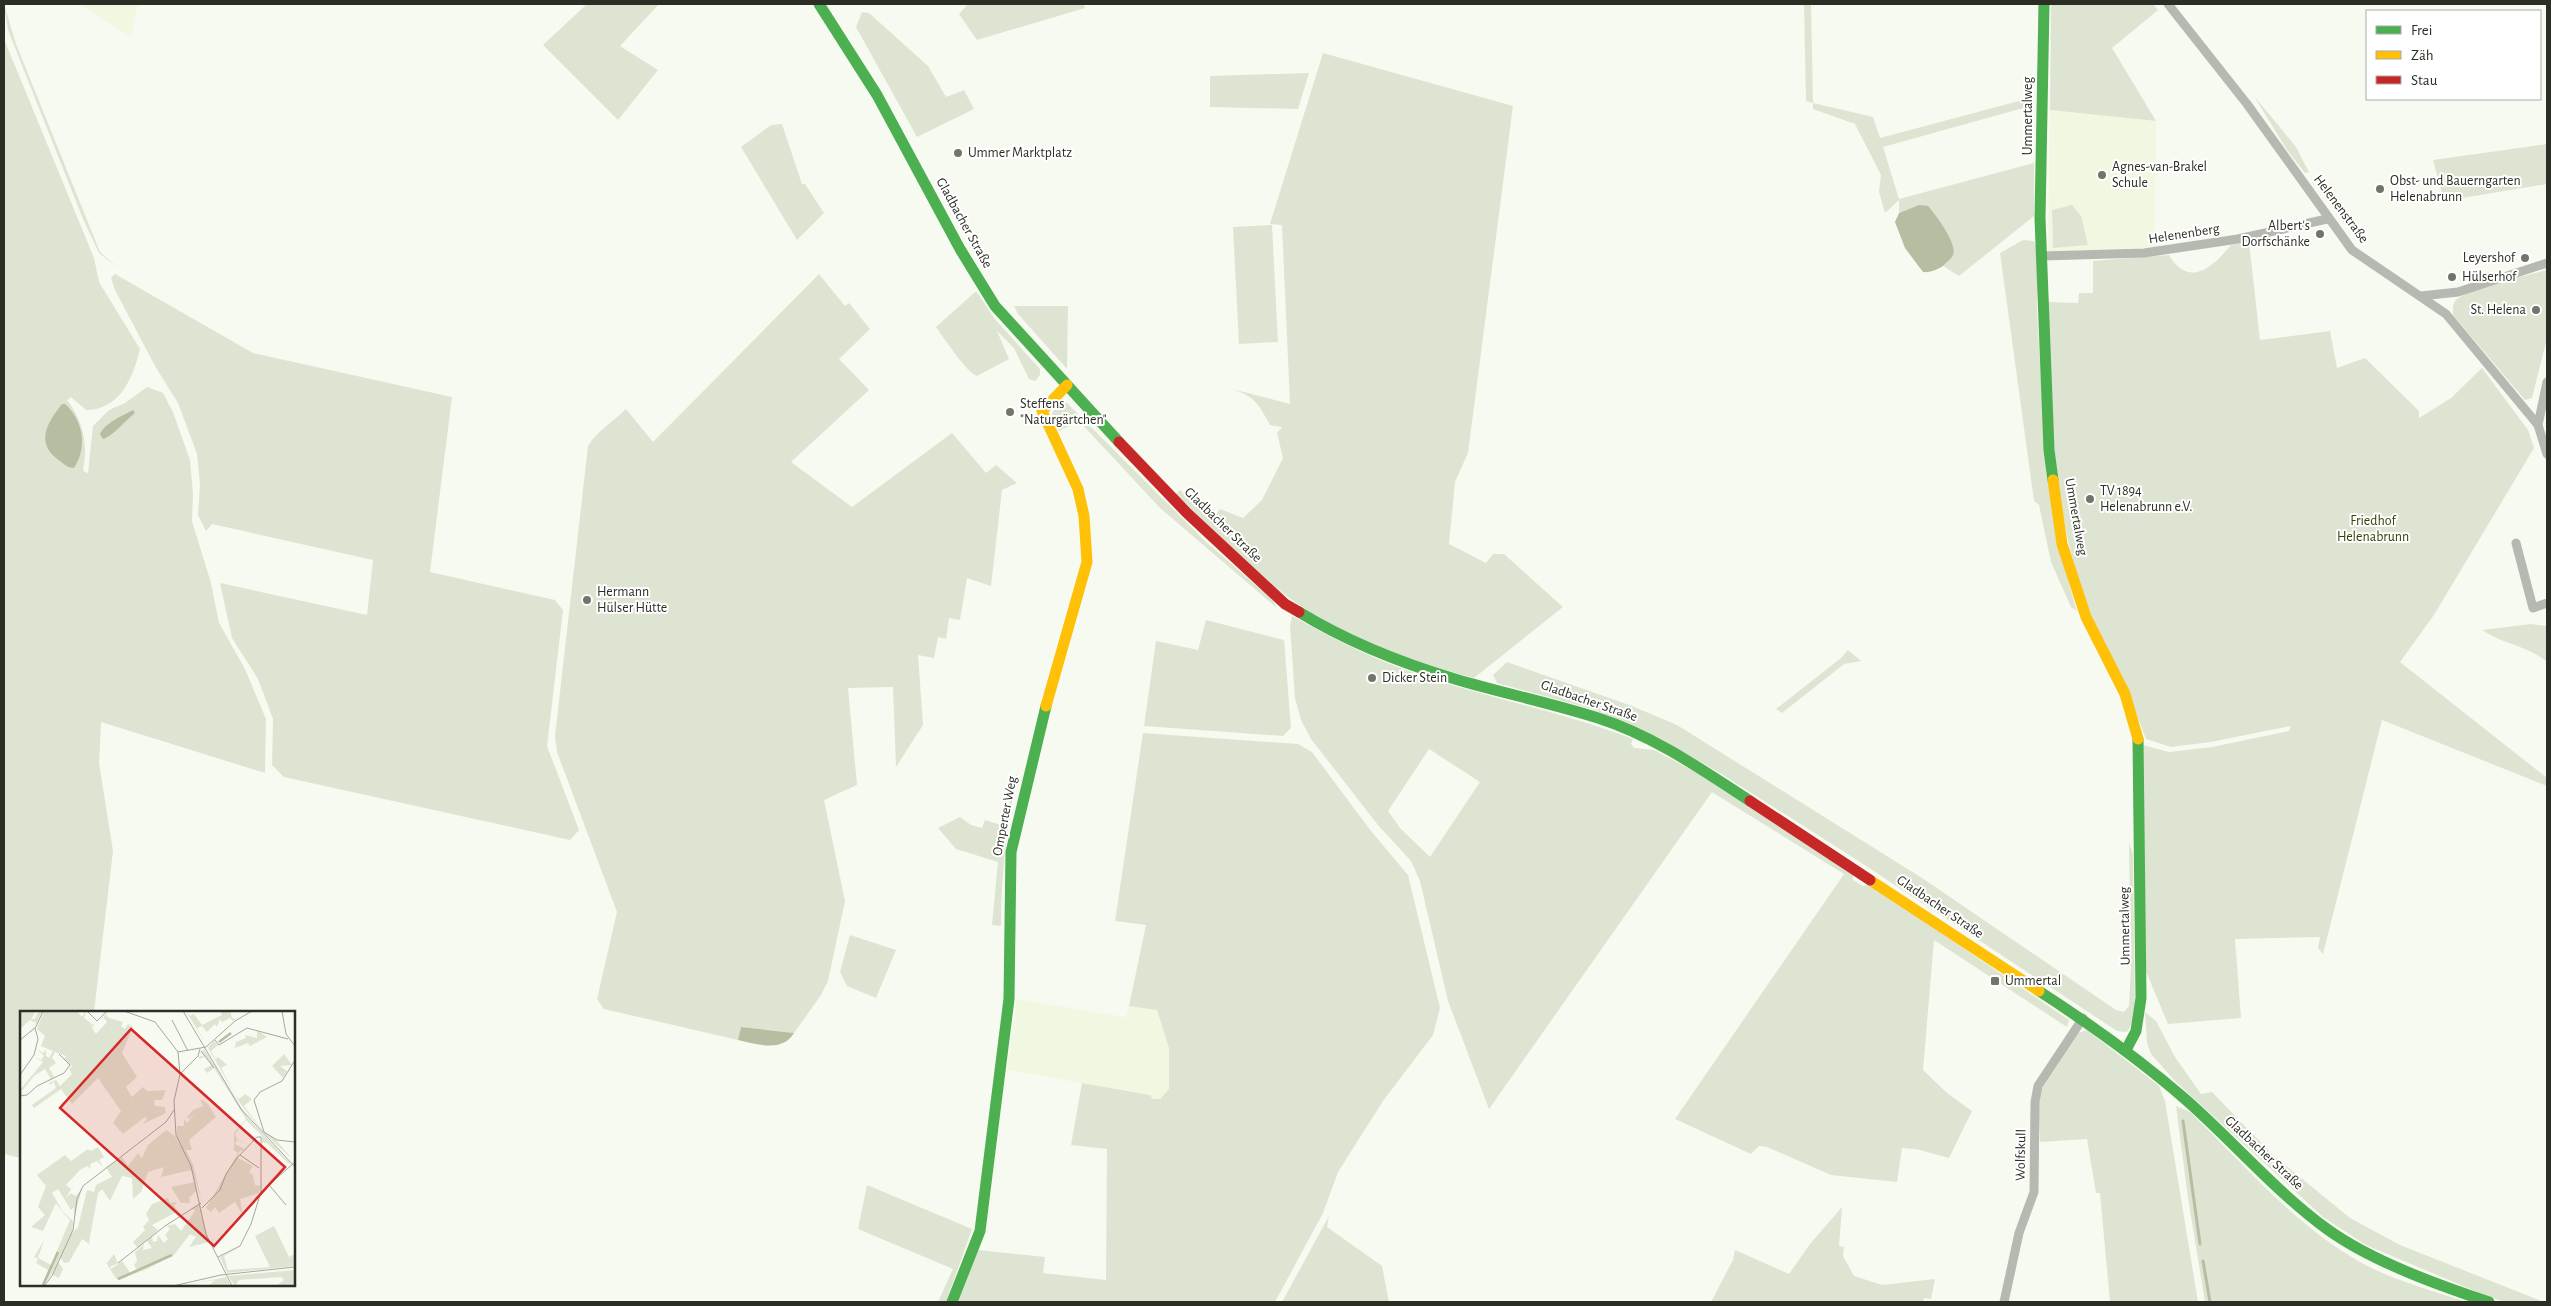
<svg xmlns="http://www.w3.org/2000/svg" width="2551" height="1306" font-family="'Alegreya Sans',sans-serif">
<rect width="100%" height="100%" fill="#f7faf0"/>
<g fill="#f1f8e2">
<path d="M79,4H138L131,37Z"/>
<path d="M2050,110L2156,121L2155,247L2048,252Z"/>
<path d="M1017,999L1126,1017L1129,1006L1157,1010L1169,1048V1089L1160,1099H1153L1150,1095L1007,1070Z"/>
</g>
<g fill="#dee4d2" fill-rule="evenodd">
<path d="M4,4L16,44L100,252L118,268L99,253L83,219L8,30Z"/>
<path d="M587,4H659L620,46L658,70L618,120L543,45Z"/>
<path d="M968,4H1083L1085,8L977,40L959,14Z"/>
<path d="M1804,4H1811L1813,103L1873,117L1880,138L2034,97V105L1883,147L1899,199L2034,163V216L1959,276L1943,266L1953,255L1919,205L1899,213V200L1885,213L1879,192L1881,175L1855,124L1813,109V103L1806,101Z"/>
<path d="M2051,4H2153L2158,10L2112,48L2156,121L2050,110Z"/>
<path d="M862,12L869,13L928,66L946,97L964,90L974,109L917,137L856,27Z"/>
<path d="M4,39L94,258L99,282L140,349C133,378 120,410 86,410L71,397L67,400C84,423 88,444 83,471L88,473L93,426L109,410L125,403L147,387L163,393L173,412L190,460L193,494L192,521L211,583L219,623L245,669L266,719L265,773L101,722L99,763L113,851L94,1012H21V1158L4,1154Z"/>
<path d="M1323,53L1513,106L1468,453L1455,482L1449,544L1486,563L1493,554H1504L1563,607L1474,678C1408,661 1333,633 1279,590C1242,561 1209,526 1176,494L1180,490L1212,520L1220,509L1243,518L1262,500L1283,458L1277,433L1282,427L1270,425C1258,404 1256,397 1232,389L1290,404L1282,225L1270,224Z"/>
<path d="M1309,73L1298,109L1210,107V76Z"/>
<path d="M2254,96L2296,147L2309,172L2305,173L2287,150Z"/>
<path d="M782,124L802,184H805L824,213L797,240L741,147L771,125Z"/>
<path d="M2547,144V184L2444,201L2433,160Z"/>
<path d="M2072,205L2081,216L2088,245L2053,248L2052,210Z"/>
<path d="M1272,225L1278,342L1239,344L1233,227Z"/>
<path d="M2023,240L2034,241L2036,246C2039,267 2036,289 2037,310C2043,414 2045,511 2077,611L2071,607L2051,562L2039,505L2034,501L2000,253Z"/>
<path d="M2249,242L2260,340L2330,331L2337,368L2365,358L2419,411V418L2451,398L2482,368L2528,430L2534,448L2434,615L2400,662L2547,778V786L2382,720L2323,954L2318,948L2320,937L2235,939L2241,1018L2168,1024L2145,969L2143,745L2169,752L2212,747L2289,731L2291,726L2211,742L2171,747L2146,739C2139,721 2133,703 2125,686C2110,653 2092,623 2081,589C2052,497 2049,398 2048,302L2078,303L2079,293H2093V261L2169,255C2189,289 2213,267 2231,245Z"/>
<path d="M2547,270V338L2532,398L2525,400L2453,315C2453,310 2452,304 2456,300C2468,289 2529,275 2547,270Z"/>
<path d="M115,274L253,353L452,397L430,572L555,600L563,610L547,746L579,830L570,840L284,777L272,765L273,719L258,679L232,638L220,583L367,615L373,560L212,524L206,531L198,515L200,484L197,454L178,403L155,366L115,290L111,278Z"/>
<path d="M819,274L845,306L849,303L870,329L839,359L869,390L791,462L852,507L952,433L986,473L996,465L1017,483L1002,490L991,586L967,578L960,620L949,618L946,639L938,637L934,658L918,655L923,725L896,767L893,687L848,688L857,785L824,800L845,901L828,981L821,995L794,1033L741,1027L738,1040L604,1009L597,999L617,912L557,752L555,736L588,446C597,431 614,421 626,409L653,442Z"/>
<path d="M975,292H977L994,318L1040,369V375L1035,381L1029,379L1014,348L997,331L1009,359L977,376C967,373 944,338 936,327Z"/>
<path d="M1014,306H1068L1067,369L1018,314Z"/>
<path d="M1067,403L1206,542L1273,600L1277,608L1160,508L1079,421L1059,431L1052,414C1055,406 1058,404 1067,403Z"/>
<path d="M1292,616C1329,636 1366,656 1406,670C1481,697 1558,710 1633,739L1631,744L1634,748L1654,750L1701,775L1853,875V880L1863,886L1869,884L2069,1020L2067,1027L1934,940L1923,1070L1947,1093L1972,1111L1949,1158L1916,1149L1902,1148L1897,1182L1831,1175L1767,1147L1759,1146L1751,1154L1675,1119L1844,874L1712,792L1489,1109L1448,1001L1420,881L1411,861L1378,825L1311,739L1301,720L1295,698L1290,626ZM1429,749L1480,782L1430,857L1400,828L1388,811Z"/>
<path d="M1206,620L1284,640L1291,728L1283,736L1144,726L1156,641L1198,650Z"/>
<path d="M2531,624L2547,626V662C2529,646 2502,644 2482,630Z"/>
<path d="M1848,650L1861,661L1844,664L1782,713L1776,709L1841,658Z"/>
<path d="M1507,662L1632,706L1677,725L1922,878L2116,1010L2124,1012L2129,1006L2131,967L2129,843L2133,854L2135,1012L2133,1022L2127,1032L2117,1031L1860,862L1720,773L1657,737L1592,709L1497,683L1493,675Z"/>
<path d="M1143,733L1298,744L1312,752L1371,831L1408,875L1440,1008L1433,1035L1383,1101L1338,1172L1323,1213L1275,1302H958L978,1250L1045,1257L1043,1273L1106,1280L1107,1149L1071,1145L1082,1083L1150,1095L1153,1099H1160L1169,1089V1048L1157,1010L1129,1006L1146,925L1115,921Z"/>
<path d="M1019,765C1008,819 1001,871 1001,926L992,925L998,862L956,849L938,828L960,817L971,825L982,828L985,820L1004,826Z"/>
<path d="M850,935L896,950L876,998L847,986L840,972Z"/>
<path d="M2145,1012L2156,1021L2175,1057L2201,1094L2212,1092L2273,1155L2350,1218L2400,1245L2544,1302H2504L2482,1294L2366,1245L2323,1217L2175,1081L2151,1054L2147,1043Z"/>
<path d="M2087,1030L2159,1086L2165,1101L2198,1302H2110L2100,1193H2096L2087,1139L2040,1142L2038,1099L2040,1092L2078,1033Z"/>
<path d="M2176,1106L2190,1112C2244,1164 2293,1224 2360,1262C2392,1280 2431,1290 2466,1302H2205L2188,1198Z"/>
<path d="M867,1185L972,1229L946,1302H938L953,1269L858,1229Z"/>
<path d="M1842,1207L1839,1246L1844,1247L1843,1256L1854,1276L1882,1285L1935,1279L1931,1299L1924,1298L1923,1302H1711L1733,1260L1735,1250L1789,1274L1810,1244Z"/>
<path d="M1329,1216L1327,1227L1382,1266L1389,1302H1282Z"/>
</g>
<g fill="#b6bea1">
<path d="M1919,205L1928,206C1935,214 1958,244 1953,255C1952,258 1947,262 1945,264C1940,269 1930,273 1923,272L1905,248L1895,222L1899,213Z"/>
<path d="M62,404H65C83,420 88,447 74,468C68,468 65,465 60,461C35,444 46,424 62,404Z"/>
<path d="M133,410L135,413C127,419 112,437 103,439L100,434C105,423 122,416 133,410Z"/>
<path d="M741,1027L794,1033C782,1053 757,1044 738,1040Z"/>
</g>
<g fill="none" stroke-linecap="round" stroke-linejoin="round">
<g stroke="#b6bea1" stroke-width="3">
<path d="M2183,1121L2200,1244"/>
<path d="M2203,1261L2210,1302"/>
</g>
<g stroke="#b6b9b2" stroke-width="9">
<path d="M2168,4L2247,104L2352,250L2446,314L2538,425L2547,454"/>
<path d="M2043,256L2144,253L2238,239L2327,219"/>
<path d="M2421,296L2458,292L2547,263"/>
<path d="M2538,425L2547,382"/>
<path d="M2516,543L2533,608L2547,603"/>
<path d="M2004,1302L2019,1233L2034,1192L2035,1102L2038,1086L2083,1018"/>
</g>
<g stroke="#4caf50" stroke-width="11">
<path d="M819,4L877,95L960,249L995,306L1119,442"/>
<path d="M2044,4L2040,218L2049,450L2053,480"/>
<path d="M1299,612C1348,642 1401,663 1455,679C1502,693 1551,703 1598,718C1654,736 1701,769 1750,801"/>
<path d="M2039,991C2090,1024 2139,1059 2185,1099C2233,1141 2275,1191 2327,1229C2371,1261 2438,1285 2489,1302"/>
<path d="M2126,1050L2136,1031L2141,998L2138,739"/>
<path d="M952,1302L980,1231L1009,999L1011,852L1046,706"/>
</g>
<g stroke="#ffc107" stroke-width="11">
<path d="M2053,480L2062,544L2086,617L2125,694L2138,739"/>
<path d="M1046,706L1087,562L1084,516L1078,489L1042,411L1067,385"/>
<path d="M1870,880L2039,991"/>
</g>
<g stroke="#c62828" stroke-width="11">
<path d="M1119,442L1187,513L1285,604L1299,612"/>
<path d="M1750,801L1870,880"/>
</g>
</g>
<g fill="#72756b" stroke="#fff" stroke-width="2">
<circle cx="958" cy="153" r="5"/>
<circle cx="2102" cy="175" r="5"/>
<circle cx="2380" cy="189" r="5"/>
<circle cx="2320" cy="234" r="5"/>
<circle cx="2525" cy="258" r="5"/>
<circle cx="2452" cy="277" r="5"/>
<circle cx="2536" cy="310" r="5"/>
<circle cx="1010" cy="412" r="5"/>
<circle cx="2090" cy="499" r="5"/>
<circle cx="587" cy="600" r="5"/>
<circle cx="1372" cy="678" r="5"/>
<rect x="1990" y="976" width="10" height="10" rx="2.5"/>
</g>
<g text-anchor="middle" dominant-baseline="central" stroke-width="4" stroke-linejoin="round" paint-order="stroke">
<g font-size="14" fill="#2b2e24" stroke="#fff">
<text transform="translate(2028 116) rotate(-90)">Ummertalweg</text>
<text transform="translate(2341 209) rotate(53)">Helenenstraße</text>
<text transform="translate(964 223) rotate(61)">Gladbacher Straße</text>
<text transform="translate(2184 234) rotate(-9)">Helenenberg</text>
<text transform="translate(2076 517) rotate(80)">Ummertalweg</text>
<text transform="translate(1223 525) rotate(44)">Gladbacher Straße</text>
<text transform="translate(1589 701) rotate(19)">Gladbacher Straße</text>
<text transform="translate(1005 816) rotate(-79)">Omperter Weg</text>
<text transform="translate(1940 907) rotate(34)">Gladbacher Straße</text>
<text transform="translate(2125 926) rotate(-91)">Ummertalweg</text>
<text transform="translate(2264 1153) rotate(43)">Gladbacher Straße</text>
<text transform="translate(2021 1155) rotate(-89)">Wolfskull</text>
</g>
<g font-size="14" fill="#2b2e24" stroke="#fff" text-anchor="start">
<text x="968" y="153">Ummer Marktplatz</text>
<text x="2112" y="167">Agnes-van-Brakel<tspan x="2112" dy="16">Schule</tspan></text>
<text x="2390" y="181">Obst- und Bauerngarten<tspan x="2390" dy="16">Helenabrunn</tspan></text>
<text x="2310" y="226" text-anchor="end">Albert's<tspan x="2310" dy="16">Dorfschänke</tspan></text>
<text x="2515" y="258" text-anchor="end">Leyershof</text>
<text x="2462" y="277">Hülserhof</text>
<text x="2526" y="310" text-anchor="end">St. Helena</text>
<text x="1020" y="404">Steffens<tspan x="1020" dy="16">"Naturgärtchen"</tspan></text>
<text x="2100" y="491">TV 1894<tspan x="2100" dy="16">Helenabrunn e.V.</tspan></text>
<text x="597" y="592">Hermann<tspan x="597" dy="16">Hülser Hütte</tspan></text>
<text x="1382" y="678">Dicker Stein</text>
<text x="2005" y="981">Ummertal</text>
</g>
<g font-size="14" fill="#334000" stroke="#fff">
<text x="2373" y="521">Friedhof<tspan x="2373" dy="16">Helenabrunn</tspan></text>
</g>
</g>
<g transform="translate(20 1011)">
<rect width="275" height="275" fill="#f7faf0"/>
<path d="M0,0H16L11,8H15L18,0H22L17,12L10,20L16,12L10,9L0,18ZM24,0H57L62,6L66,0L64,7L73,14L76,11L72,17L76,23L87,11L83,6L89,0L86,4L89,7L103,11L101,15L105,18L108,13L113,16L102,42L117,66L106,76L112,86L123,76L127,80L146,79L142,89H134L135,95L145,96L146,102L123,113L127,108L125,106L103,123L93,112L101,100L78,67L52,93L41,78L14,97L12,94L36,77L34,71L30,74L29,72L36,69L40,75L52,63L49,58L52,55L44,49L46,45L35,41L32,47L36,52L29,57L34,66L31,68L25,58L14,65L1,81L3,84H0V79L23,51L14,46L21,49L24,45L17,38L23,42L26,39V45L29,47L33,40L21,35L25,25L17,18ZM166,0L170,5L174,3L182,14L202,4L200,0H210L212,7L216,8L213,10L210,7L202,11L200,8L197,16L195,13L187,21L182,15L177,17L186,33ZM237,19L247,26L230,35L228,32L215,37L216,31L226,27L225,24L237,27ZM194,30L198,34L191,40L195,48L198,46L207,54L201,57L216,85L219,88L225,83L232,88L224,95L242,119L256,129L273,149L242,120L220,92L188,37ZM184,38L228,107L270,152L265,160L269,153L247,132H242V125L226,109L215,123L217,128L228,134L217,129L215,133L225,138L219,141L218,147L233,155L229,161L233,164L235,174L241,175L239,182L220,188L223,205L215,191L199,202L195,196L191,201L186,197L218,142L214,139V122L226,108L194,57L187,62L184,58L192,54L185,45L180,48L178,46L185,44L183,41L180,43ZM264,43L272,54L260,55L267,60L263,67L252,55ZM180,88L188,93L196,106L169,129L172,139H166L173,153L183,195L176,171L157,127V115H164V108L167,112L176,101L169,108L167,106L173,99L183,95ZM146,119L155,125L169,151L172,157L180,192L176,180L169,187L170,192H161L151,176L175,171L171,159L141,166L144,156L128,161L121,181L113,188L112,167L102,165L90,190L82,178L78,182L69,232L71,234L62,228L49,251L44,252L40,246L38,251L43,258L39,267L33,264L35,258L23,275L28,259L16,252L18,248L14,246L24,229L18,247L31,254L50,209L44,203L36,192L23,220L11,216L25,204L18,196L26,175L17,164L45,144L51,150L68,138L71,140L78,136L84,146L79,149L83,156L77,150L70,153L71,158L67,155L60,159L46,174L51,178L46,187L51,182L56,185L62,177L54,208V196L51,199L38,178L32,182L43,201L53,210L52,222L58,216L67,179L74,181L76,174L92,166L86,156L83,158L102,146L108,155L118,142L122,147L128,134ZM148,187L150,192L157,191L154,195L158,200L132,214L138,219L118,237L113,231L125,219L123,216L129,209L126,203L132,193ZM180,193L182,202L179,207L182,203L189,231L169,236L176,226L170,223L154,244L127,258L98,269L96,267L97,269L85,250L87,252L94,243L98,252L90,256L91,258L102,250L111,263L118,260L114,254L117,250L115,241L124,233L123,239L132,237L127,230L132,225L133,231L137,230L138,224L144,232L148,228L145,224L150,218L147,215L155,213L161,220L175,200L172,197ZM254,215L269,246L275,243V255L207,262L200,246L220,236L204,245L208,259L250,256L235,225ZM275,259V275H256L264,269L261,266L219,269L215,275L208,265ZM206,266L211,275H188L195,269L162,275Z" fill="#dee4d2"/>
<path fill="none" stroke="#b6bea1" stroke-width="2.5" d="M199,31L211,22M98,268L152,244M23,274L38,241"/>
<path fill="none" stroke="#a5a89e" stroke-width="1" d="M67,0L77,10L87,0M104,0L135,11L158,41L160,63L154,90L156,124L171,155L186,223L212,275M163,0L221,98L275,156M262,0L266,23L275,35M152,9L168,40M0,29L16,16L23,0M195,29L199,34L227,17L268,28M181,40L194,57M158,41L186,36L215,10L232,0M275,49L262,70L240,81L234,89L244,121L257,129L275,131M160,63L178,45L180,38M0,64L14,44L18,28L15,17M0,85L7,84L17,75L44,62L50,54L39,43M220,144L239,157M250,175L266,194M241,181L275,151M182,197L200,179L206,163L217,147L237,126H241V181L231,213L220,235L198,246M98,252L145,215L181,192M24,275L32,265L53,219L57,188L63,175L146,111L154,99M153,275L201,264L275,256"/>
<path fill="#d62828" fill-opacity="0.15" stroke="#d62828" stroke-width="2.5" d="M111,18L265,156L194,235L40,97Z"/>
<rect width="275" height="275" fill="none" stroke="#2b2e24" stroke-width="2.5"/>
</g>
<rect width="2551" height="1306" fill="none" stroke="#2b2e24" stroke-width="10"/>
<rect x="2366" y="10" width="175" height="90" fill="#ffffff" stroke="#aaaba7"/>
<rect x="2376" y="26" width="25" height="8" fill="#4caf50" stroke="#aaaba7"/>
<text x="2411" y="35" font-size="15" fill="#2b2e24">Frei</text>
<rect x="2376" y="51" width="25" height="8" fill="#ffc107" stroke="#aaaba7"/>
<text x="2411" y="60" font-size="15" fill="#2b2e24">Zäh</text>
<rect x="2376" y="76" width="25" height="8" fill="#c62828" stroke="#aaaba7"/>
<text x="2411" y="85" font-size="15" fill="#2b2e24">Stau</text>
</svg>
